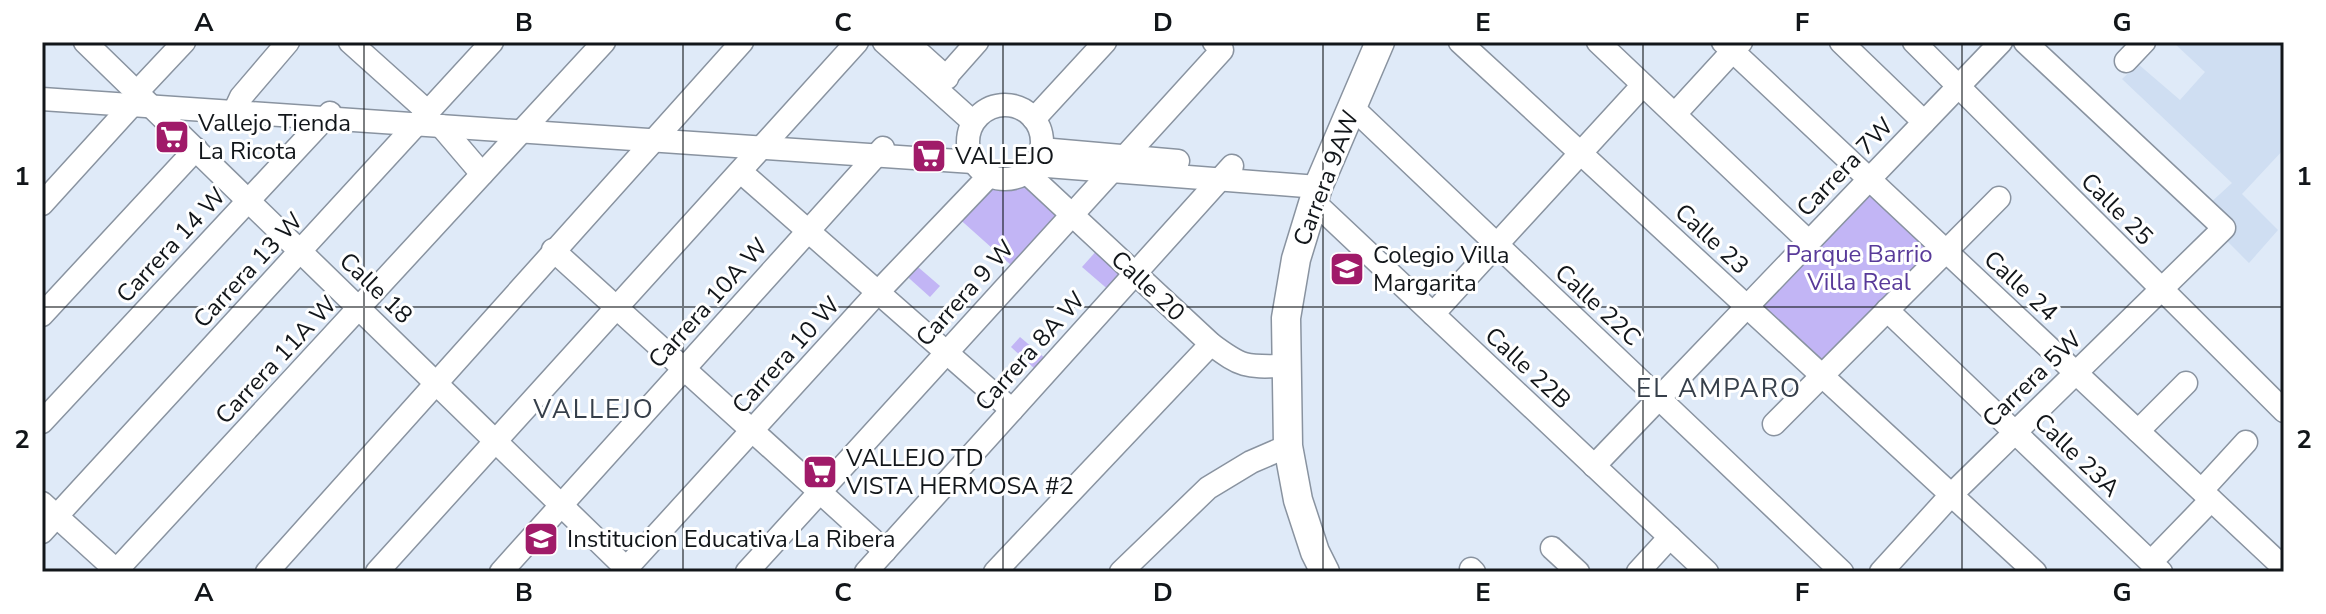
<svg xmlns="http://www.w3.org/2000/svg" width="2326" height="614" font-family="'Nunito Sans',sans-serif">
<rect width="100%" height="100%" fill="#dfeaf8"/>
<path fill="#cfdef2" d="M2173,42H2284V149L2242,194L2278,230L2249,263L2223,237L2208,205L2232,183L2122,79L2138,64L2180,100L2205,72Z"/>
<g fill="#c2b5f5">
<path d="M985,184L1003,187L1021,184L1057,214L1011,265L955,215Z"/>
<path d="M1873,190L1936,250L1825,365L1762,307Z"/>
<path d="M1099,248L1127,272L1111,292L1082,267Z"/>
<path d="M911,261L940,286L930,297L901,271Z"/>
<path d="M1020,337L1046,359L1036,370L1011,347Z"/>
</g>
<g fill="none" stroke-linecap="round" stroke-linejoin="round">
<g stroke="#8993a0" stroke-width="25">
<g id="minor">
<path d="M85,42L630,572"/>
<path d="M350,42L428,112"/>
<path d="M884,42L973,122"/>
<path d="M907,42L947,78"/>
<path d="M1460,42L2035,572"/>
<path d="M1598,42L1809,242"/>
<path d="M1723,42L2284,568"/>
<path d="M1841,42L1924,122"/>
<path d="M1914,42L2284,411"/>
<path d="M2126,61L2144,42"/>
<path d="M946,77L977,42"/>
<path d="M42,99L973,162"/>
<circle cx="1005" cy="142" r="37"/>
<path d="M1353,108L1842,572"/>
<path d="M234,112L241,97L288,42"/>
<path d="M1675,114L1741,42"/>
<path d="M1034,119L1105,42"/>
<path d="M441,126L482,174"/>
<path d="M1041,149L1178,161"/>
<path d="M1034,165L1318,187"/>
<path d="M741,172L1012,410"/>
<path d="M1026,172L1211,344C1243,368 1246,367 1285,366"/>
<path d="M1313,201L1707,572"/>
<path d="M42,204L132,105L137,92L184,42"/>
<path d="M553,250L885,551"/>
<path d="M1887,310L2161,572"/>
<path d="M1433,314L1643,85"/>
<path d="M42,315L196,149"/>
<path d="M42,422L330,113"/>
<path d="M1774,424L1999,198"/>
<path d="M2138,431L2186,383"/>
<path d="M1594,466L2001,42"/>
<path d="M2202,490L2246,442"/>
<path d="M42,503L118,572"/>
<path d="M42,532L492,42"/>
<path d="M1552,548L1578,572"/>
<path d="M2151,562L2211,500"/>
<path d="M1471,569L1474,572"/>
<path d="M115,572L604,42"/>
<path d="M267,572L742,42"/>
<path d="M377,572L857,42"/>
<path d="M501,572L883,148"/>
<path d="M623,572L878,292L989,176"/>
<path d="M747,572L1222,50L1214,42"/>
<path d="M866,572L1232,166"/>
<path d="M995,572L1211,344"/>
<path d="M1121,572L1208,488L1251,462L1288,446"/>
<path d="M1638,572L1670,537"/>
<path d="M1881,572L1951,495L2224,228L2025,42"/>
</g>
</g>
<g stroke="#8993a0" stroke-width="31">
<path id="major" d="M1325,572L1315,552L1298,500L1288,446L1286,318L1296,259L1318,187L1380,42"/>
</g>
<use href="#minor" stroke="#fff" stroke-width="22"/>
<use href="#major" stroke="#fff" stroke-width="28"/>
</g>
<path fill="none" stroke="#12161a" stroke-width="2" stroke-opacity="0.55" d="M364,42V572M683,42V572M1003,42V572M1323,42V572M1643,42V572M1962,42V572M42,307H2284"/>
<defs>
<g id="supermarket-square" transform="scale(1.8)"><rect x="-9" y="-9" width="18" height="18" rx="4" fill="#a01b69" stroke="#fff"/><path d="M-6-5.5h2.5l.6 2H6L4.5 2H-2.5L-4.4-4H-6ZM-1.5 3.2a1.3 1.3 0 1 0 .1 0ZM3 3.2a1.3 1.3 0 1 0 .1 0Z" fill="#fff"/></g>
<g id="school-square" transform="scale(1.8)"><rect x="-9" y="-9" width="18" height="18" rx="4" fill="#a01b69" stroke="#fff"/><path d="M0-5L7-2L0 1L-7-2ZM-4 1L0 2.5L4 1V4Q0 6-4 4Z" fill="#fff"/></g>
</defs>
<g fill-rule="evenodd">
<use href="#supermarket-square" x="172" y="137"/>
<use href="#supermarket-square" x="929" y="156"/>
<use href="#school-square" x="1347" y="269"/>
<use href="#supermarket-square" x="820" y="472"/>
<use href="#school-square" x="541" y="539"/>
</g>
<g text-anchor="middle" dominant-baseline="central" stroke-width="6" stroke-linejoin="round" paint-order="stroke">
<g font-size="24" fill="#12161a" stroke="#fff" text-anchor="start">
<text x="198" y="123">Vallejo Tienda<tspan x="198" dy="28">La Ricota</tspan></text>
<text x="955" y="156">VALLEJO</text>
<text x="1373" y="255">Colegio Villa<tspan x="1373" dy="28">Margarita</tspan></text>
<text x="846" y="458">VALLEJO TD<tspan x="846" dy="28">VISTA HERMOSA #2</tspan></text>
<text x="567" y="539">Institucion Educativa La Ribera</text>
</g>
<g font-size="24" fill="#12161a" stroke="#fff">
<text transform="translate(1845 167) rotate(-46)">Carrera 7W</text>
<text transform="translate(1326 178) rotate(-69)">Carrera 9AW</text>
<text transform="translate(2117 209) rotate(45)">Calle 25</text>
<text transform="translate(1712 239) rotate(43)">Calle 23</text>
<text transform="translate(171 245) rotate(-47)">Carrera 14 W</text>
<text transform="translate(248 270) rotate(-47)">Carrera 13 W</text>
<text transform="translate(1148 286) rotate(43)">Calle 20</text>
<text transform="translate(2021 286) rotate(43)">Calle 24</text>
<text transform="translate(376 288) rotate(44)">Calle 18</text>
<text transform="translate(965 293) rotate(-48)">Carrera 9 W</text>
<text transform="translate(708 303) rotate(-48)">Carrera 10A W</text>
<text transform="translate(1598 305) rotate(43)">Calle 22C</text>
<text transform="translate(1030 351) rotate(-48)">Carrera 8A W</text>
<text transform="translate(786 355) rotate(-48)">Carrera 10 W</text>
<text transform="translate(276 360) rotate(-47)">Carrera 11A W</text>
<text transform="translate(1528 368) rotate(43)">Calle 22B</text>
<text transform="translate(2032 379) rotate(-44)">Carrera 5W</text>
<text transform="translate(2077 455) rotate(44)">Calle 23A</text>
</g>
<g font-size="24" fill="#583a99" stroke="#fff">
<text x="1859" y="254">Parque Barrio<tspan x="1859" dy="28">Villa Real</tspan></text>
</g>
<g font-size="26" letter-spacing="2" fill="#363f4a" stroke="#fff">
<text x="1719" y="388">EL AMPARO</text>
<text x="594" y="409">VALLEJO</text>
</g>
</g>
<rect width="2326" height="614" fill="none" stroke="#ffffff" stroke-width="88"/>
<rect x="44" y="44" width="2238" height="526" fill="none" stroke="#12161a" stroke-width="3"/>
<g font-size="26" text-anchor="middle" font-weight="bold" fill="#12161a">
<text x="204" y="31">A</text>
<text x="524" y="31">B</text>
<text x="843" y="31">C</text>
<text x="1163" y="31">D</text>
<text x="1483" y="31">E</text>
<text x="1802" y="31">F</text>
<text x="2122" y="31">G</text>
<text x="22" y="185">1</text>
<text x="2304" y="185">1</text>
<text x="22" y="448">2</text>
<text x="2304" y="448">2</text>
<text x="204" y="601">A</text>
<text x="524" y="601">B</text>
<text x="843" y="601">C</text>
<text x="1163" y="601">D</text>
<text x="1483" y="601">E</text>
<text x="1802" y="601">F</text>
<text x="2122" y="601">G</text>
</g>
</svg>
